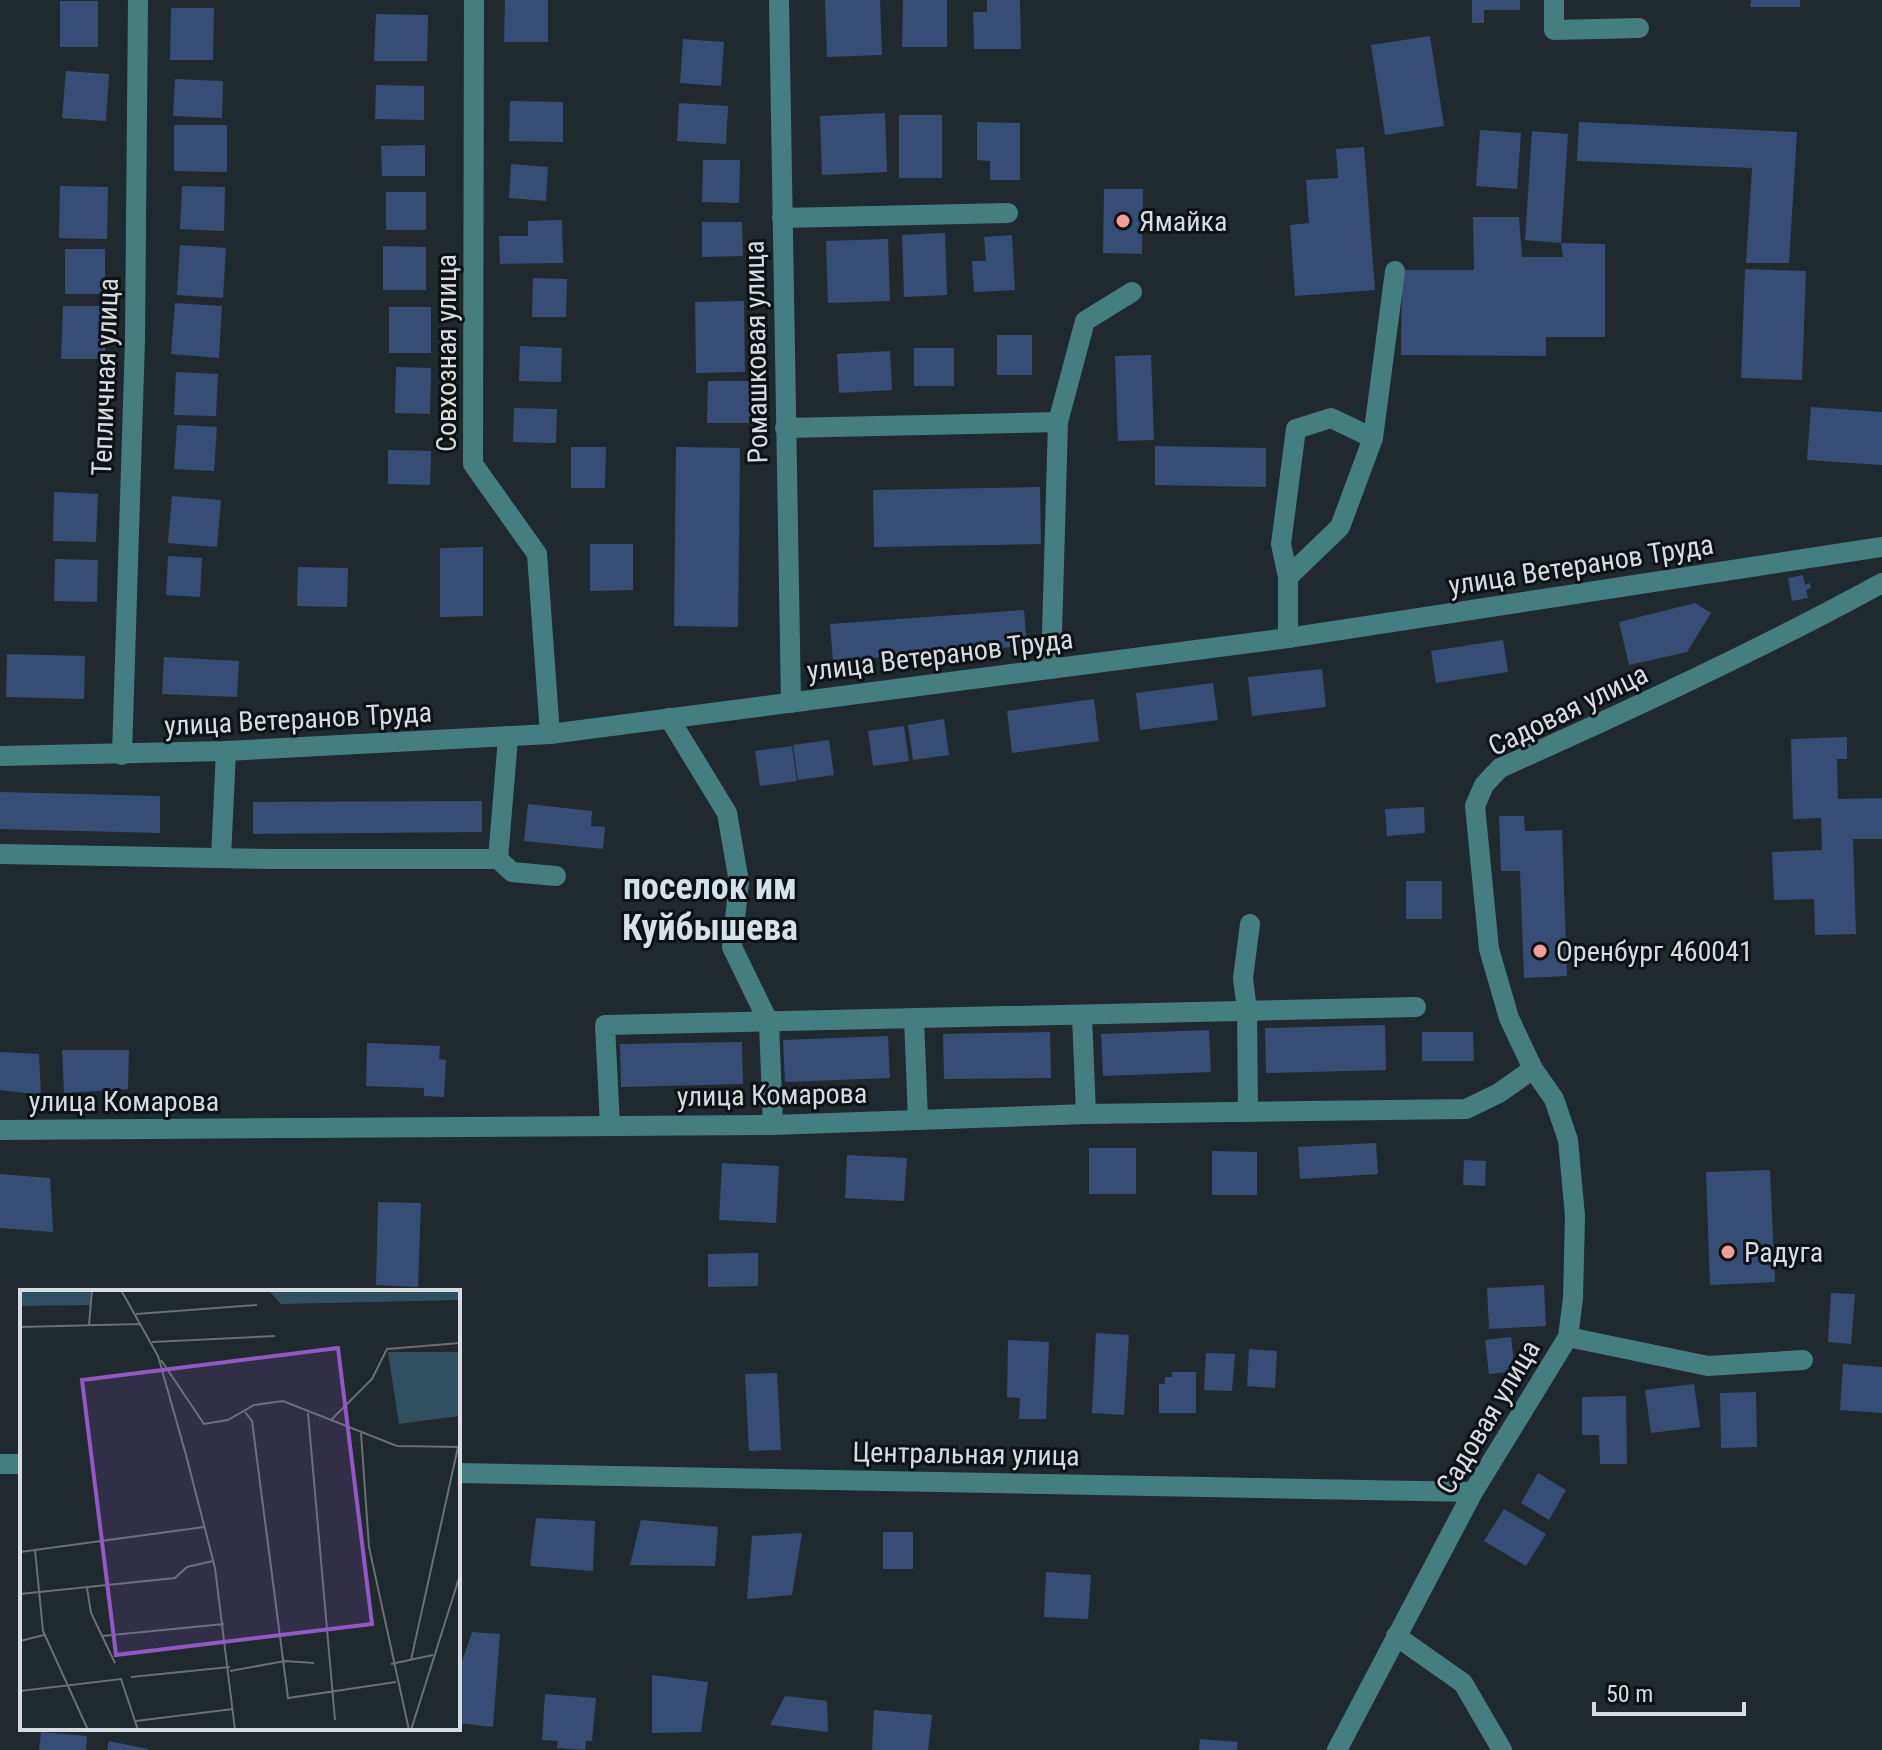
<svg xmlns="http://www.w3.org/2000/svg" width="1882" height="1750" font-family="'Roboto Condensed',sans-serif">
<rect width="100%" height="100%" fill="#20292e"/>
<g fill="#364e76">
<path d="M505,0H548V42H504Z"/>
<path d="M825,0H880L882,55L827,57Z"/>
<path d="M903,0H947V47H902Z"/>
<path d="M987,0H1020L1021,49H974L973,12H987Z"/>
<path d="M1472,0H1520V10H1484V23H1472Z"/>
<path d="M1751,0H1800V7H1750Z"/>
<rect x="60" y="1" width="38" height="46"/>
<path d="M171,8H214L213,60H170Z"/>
<path d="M376,14L428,15L427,61H374Z"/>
<path d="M1430,36L1444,126L1385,135L1371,45Z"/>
<path d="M683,39L724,42L721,86L680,83Z"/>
<path d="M66,71L109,74L106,121L62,118Z"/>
<path d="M175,79L223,81L222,118L173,116Z"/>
<path d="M376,85L424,86V120L375,119Z"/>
<path d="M510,101L563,102V142L509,141Z"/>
<path d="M679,103L728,106L726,144L677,141Z"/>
<path d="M885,113L887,172L822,175L820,116Z"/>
<rect x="899" y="115" width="43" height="63"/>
<path d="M977,122L1020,123V180H990V161L977,160Z"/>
<path d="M1579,122L1797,132L1789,263H1746L1752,168L1577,161Z"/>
<path d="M174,125H227V172L174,171Z"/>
<path d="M1480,130L1521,133L1517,189L1476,186Z"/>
<path d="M1532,131L1568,134L1561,243L1605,244V337H1546V356L1401,355L1402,270H1474L1473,217H1519L1522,257H1563L1561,243L1525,240Z"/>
<path d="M425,145V176H382L381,146Z"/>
<path d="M1364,147L1375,290L1295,296L1290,225L1309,223L1306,180L1338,178L1336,149Z"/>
<path d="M703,160H740L739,203L702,202Z"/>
<path d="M511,164L548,167L546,201L509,198Z"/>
<path d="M60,186L108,187L107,239L59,238Z"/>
<path d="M182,186L225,187L224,231L180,229Z"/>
<path d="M1104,189H1143L1142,254L1103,253Z"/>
<rect x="386" y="192" width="40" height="38"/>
<path d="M562,220L563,263L500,264L499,236H528V221Z"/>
<path d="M702,222H742L743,256L702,257Z"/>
<path d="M945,233L947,295L904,297L902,235Z"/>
<path d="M1012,235L1015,290L974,292L972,261H986L984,237Z"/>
<path d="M888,239L890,301L828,303L826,241Z"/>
<path d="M180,245L226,248L223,298L177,295Z"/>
<path d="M383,246L426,247V290H383Z"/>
<rect x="65" y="249" width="40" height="45"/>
<path d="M1745,269L1806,271L1802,380L1741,378Z"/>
<path d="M533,278L567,279L566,317H532Z"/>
<path d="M744,301L745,372L696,373L695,302Z"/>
<path d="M175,303L222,306L219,358L171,354Z"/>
<path d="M63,306H106L105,359H61Z"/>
<rect x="389" y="307" width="42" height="46"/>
<rect x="997" y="335" width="35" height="40"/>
<path d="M520,346L562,348L561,382L519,381Z"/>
<rect x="914" y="348" width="40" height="38"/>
<path d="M890,351L892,390L839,393L837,354Z"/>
<path d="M1151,355L1154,440L1118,441L1115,356Z"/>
<path d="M396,367L431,368L430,414L395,413Z"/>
<path d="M176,372L218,374L216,416L174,415Z"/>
<path d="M708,381H752V423H707Z"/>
<path d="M1811,407L1882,412V465L1807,460Z"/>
<path d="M514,408L557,409L556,443L513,442Z"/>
<path d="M177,425L217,427L214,471L174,469Z"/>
<path d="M1155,446L1266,448V487L1155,485Z"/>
<path d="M571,447H606L605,488H571Z"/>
<path d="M676,447L740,448L738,627L674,626Z"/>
<path d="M388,450L431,451L430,485L388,484Z"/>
<path d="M1040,487L1041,544L874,547L873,490Z"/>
<path d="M54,492L98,494L96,542L53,541Z"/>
<path d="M172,496L221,500L217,547L168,543Z"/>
<path d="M590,544H633V590L590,591Z"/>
<path d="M483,547V616L440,617V548Z"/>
<path d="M168,556L202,558L200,597L166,595Z"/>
<path d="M55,559L98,560L97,602L54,601Z"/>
<path d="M298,567L348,568L347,607L297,606Z"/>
<path d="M1803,575L1805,585L1810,583L1811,588L1806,590L1808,598L1792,601L1788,578Z"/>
<path d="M1695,603L1711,613L1687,652L1629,665L1619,622Z"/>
<path d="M1024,610L1027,646L833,661L830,624Z"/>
<path d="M1503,640L1508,672L1436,683L1431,651Z"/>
<path d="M7,654L85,656L84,699L6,697Z"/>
<path d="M164,657L239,661L237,697L162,694Z"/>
<path d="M1322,669L1326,707L1252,716L1248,677Z"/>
<path d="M1213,683L1218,720L1140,730L1136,693Z"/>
<path d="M1094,699L1099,741L1012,753L1007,711Z"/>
<path d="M944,719L949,755L913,760L908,725Z"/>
<path d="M904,726L909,761L873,766L868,731Z"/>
<path d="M1847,737V759H1837L1838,799L1882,798V839H1853L1856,934L1815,935L1814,899L1774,900L1772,852L1822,850L1821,818L1793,819L1791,739Z"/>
<path d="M829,740L834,775L798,780L793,745Z"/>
<path d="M792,746L797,781L760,786L755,751Z"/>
<path d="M0,792L160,796V833L0,829Z"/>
<path d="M482,801V832L253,834V802Z"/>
<path d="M528,804L592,811L591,826L605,827L603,849L524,841Z"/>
<path d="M1424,807L1425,833L1387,836L1385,809Z"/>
<path d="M1499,816H1524L1525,831L1562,830L1567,976L1524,978L1520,871H1501Z"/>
<rect x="1406" y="881" width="36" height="38"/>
<path d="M1385,1025L1386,1070L1266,1073L1265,1028Z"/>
<path d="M1209,1030L1211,1072L1103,1076L1101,1034Z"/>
<path d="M1050,1032L1051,1078L944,1079L943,1034Z"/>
<path d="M1422,1032H1473L1474,1061H1422Z"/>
<path d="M888,1036L890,1078L785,1082L783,1040Z"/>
<path d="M742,1042L743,1084L621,1087L620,1044Z"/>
<path d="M367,1043L440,1046L439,1059L446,1060L444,1097L424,1096V1088L366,1086Z"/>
<path d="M62,1050H129L128,1089L64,1093Z"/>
<path d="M0,1052L39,1054L41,1095L0,1090Z"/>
<path d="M1376,1143L1378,1174L1300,1179L1298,1147Z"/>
<rect x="1089" y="1148" width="47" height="46"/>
<path d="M1212,1151L1257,1152V1195H1212Z"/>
<path d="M847,1155L907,1158L904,1201L845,1198Z"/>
<path d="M1464,1160L1486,1161L1485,1186L1463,1185Z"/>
<path d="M722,1163L779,1166L776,1223L719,1220Z"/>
<path d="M1770,1170L1775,1282L1710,1285L1706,1172Z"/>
<path d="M0,1174L50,1178L53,1232L0,1228Z"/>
<path d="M378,1202L421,1203L418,1287L376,1285Z"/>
<path d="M758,1253V1286L708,1287V1254Z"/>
<path d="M1544,1285L1546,1326L1489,1329L1487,1288Z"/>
<path d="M1831,1293L1855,1294L1851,1344L1828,1342Z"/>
<path d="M1096,1333L1129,1335L1124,1415L1092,1413Z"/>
<path d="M1511,1337L1515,1371L1489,1374L1485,1340Z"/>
<path d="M1008,1340L1049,1342L1046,1419H1019L1020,1398L1007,1397Z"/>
<path d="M1249,1349L1277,1351L1275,1388L1247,1386Z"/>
<path d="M1206,1353L1235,1354L1232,1391L1204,1390Z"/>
<path d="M1843,1364L1882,1367V1413L1840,1410Z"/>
<path d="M1172,1372H1196V1413H1159V1384H1165V1377H1172Z"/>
<path d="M777,1373L781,1450L749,1451L745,1374Z"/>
<path d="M1694,1384L1700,1427L1651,1433L1645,1390Z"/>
<path d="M1756,1392L1757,1447L1721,1448L1720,1393Z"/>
<path d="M1626,1396L1627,1464H1600L1599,1435H1582V1397Z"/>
<path d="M1538,1473L1566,1490L1549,1520L1521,1503Z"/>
<path d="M1504,1509L1546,1534L1526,1566L1484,1541Z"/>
<path d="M536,1518L595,1521L593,1571L530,1566Z"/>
<path d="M641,1520L718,1527L715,1566L630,1565Z"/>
<rect x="883" y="1532" width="30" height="37"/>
<path d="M802,1533L792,1595L747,1599L752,1536Z"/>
<path d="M1046,1572L1091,1575L1088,1619L1044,1617Z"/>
<path d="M472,1632L500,1634L493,1727L458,1723V1673Z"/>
<path d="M652,1675L708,1682L701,1732L652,1733Z"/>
<path d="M545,1694L596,1698L592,1741H586L585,1750L557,1748L558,1741L542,1740Z"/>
<path d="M785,1696L827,1701L828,1732L770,1725Z"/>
<path d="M874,1710L932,1715L928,1750H872Z"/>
<path d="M41,1732L87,1736L86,1750H39Z"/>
<path d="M1200,1739L1238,1742L1237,1750H1199Z"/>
<path d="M109,1741L148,1749V1750H107Z"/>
</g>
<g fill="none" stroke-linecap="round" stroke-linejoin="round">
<g stroke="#457e80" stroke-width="20">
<path d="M474,0L473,464L537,554L550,734"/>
<path d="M779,0L791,703"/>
<path d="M1554,0V30L1639,28"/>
<path d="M782,218L1008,213"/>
<path d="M785,428L1058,422"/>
<path d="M1288,577L1281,544L1296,429L1331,418L1373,438"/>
<path d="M1288,638V577L1340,527L1373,438L1395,271"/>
<path d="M1051,669L1058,422L1085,321L1132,292"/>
<path d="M669,718L727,813L739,882L732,947L769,1023L773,1125"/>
<path d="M122,755L135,340L138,0"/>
<path d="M0,756L226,751L550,734L1288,638L1882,547"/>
<path d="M0,854L271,859H498L508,738"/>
<path d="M221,858L226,751"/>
<path d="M498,859L512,872L556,876"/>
<path d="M1082,1016L1086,1114"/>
<path d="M914,1018L918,1120"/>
<path d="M1248,1112L1247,1010L1243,978L1250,924"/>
<path d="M610,1126L605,1025L1416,1007"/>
<path d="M0,1130L773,1125L1086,1114L1466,1109L1499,1093L1533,1069"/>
<path d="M1568,1337L1708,1366L1803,1360"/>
<path d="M0,1464H22"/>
<path d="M458,1473L1473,1492"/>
<path d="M1396,1636L1463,1683L1502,1750"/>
<path d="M1337,1750L1473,1492L1568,1337L1573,1298L1575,1216L1568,1140L1554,1099L1533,1069L1509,1018L1489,949L1475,806L1484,785L1500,768C1630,710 1757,651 1882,583"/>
</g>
</g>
<g fill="#f59b98" stroke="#0d1114" stroke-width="3">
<circle cx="1123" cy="221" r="8"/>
<circle cx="1540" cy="951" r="8"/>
<circle cx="1728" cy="1252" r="8"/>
</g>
<g text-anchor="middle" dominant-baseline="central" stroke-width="6" stroke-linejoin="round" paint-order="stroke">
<g font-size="28" fill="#d6dcdf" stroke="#0d1114" text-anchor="start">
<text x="1139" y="221">Ямайка</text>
<text x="1556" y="951">Оренбург 460041</text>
<text x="1744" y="1252">Радуга</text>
</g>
<g font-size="28" fill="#d6dcdf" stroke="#0d1114">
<text transform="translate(756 352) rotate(-91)">Ромашковая улица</text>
<text transform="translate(446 353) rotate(-90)">Совхозная улица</text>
<text transform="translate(105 377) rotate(-88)">Тепличная улица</text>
<text transform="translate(1581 565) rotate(-9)">улица Ветеранов Труда</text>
<text transform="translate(940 655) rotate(-7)">улица Ветеранов Труда</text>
<text transform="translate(1568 710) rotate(-26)">Садовая улица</text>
<text transform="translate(298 719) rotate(-3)">улица Ветеранов Труда</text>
<text transform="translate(772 1095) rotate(-1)">улица Комарова</text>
<text x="124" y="1101">улица Комарова</text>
<text transform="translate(1488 1417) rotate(-59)">Садовая улица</text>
<text transform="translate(966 1454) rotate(1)">Центральная улица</text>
</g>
<g font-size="36" font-weight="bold" fill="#d6e2e9" stroke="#0d1114">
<text x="710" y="887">поселок им<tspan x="710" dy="41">Куйбышева</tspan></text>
</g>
</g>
<g transform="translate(20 1290)">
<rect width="440" height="440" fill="#20292e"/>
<path d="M0,0H71L70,15L0,16ZM248,0H440V10L261,14ZM368,62H440V126L379,134Z" fill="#31505f"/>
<path fill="none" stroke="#697175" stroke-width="2" d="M101,0L138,66L166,165L195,278L215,440M116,24L237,15M69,35L72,0M0,37L121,34M132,52L255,46M141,70L184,134L208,130L234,115L263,111L377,156L440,157M225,122L232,131L268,408L376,392M288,123L315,430M310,131L352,89L367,59L440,53M341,143L349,257L389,440M15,260L23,341L68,440M0,262L184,237M67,298L71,323L95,373M0,304L155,288L167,277L193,271M82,346L204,334M0,351L24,345M391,370L438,157M371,374L413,365M210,381L265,371L294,373M111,387L210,377M0,401L101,389L118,440M116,431L213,419M391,440L440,285"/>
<path fill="#9258c7" fill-opacity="0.15" stroke="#9258c7" stroke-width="4" d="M318,58L352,334L96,365L62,90Z"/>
<rect width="440" height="440" fill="none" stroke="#d6dcdf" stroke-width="4"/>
</g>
<path d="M1594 1702v12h150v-12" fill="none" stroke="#d6dcdf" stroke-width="4"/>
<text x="1606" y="1702" font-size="24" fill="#d6dcdf" stroke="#0d1114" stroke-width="6" paint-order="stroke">50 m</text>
</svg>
